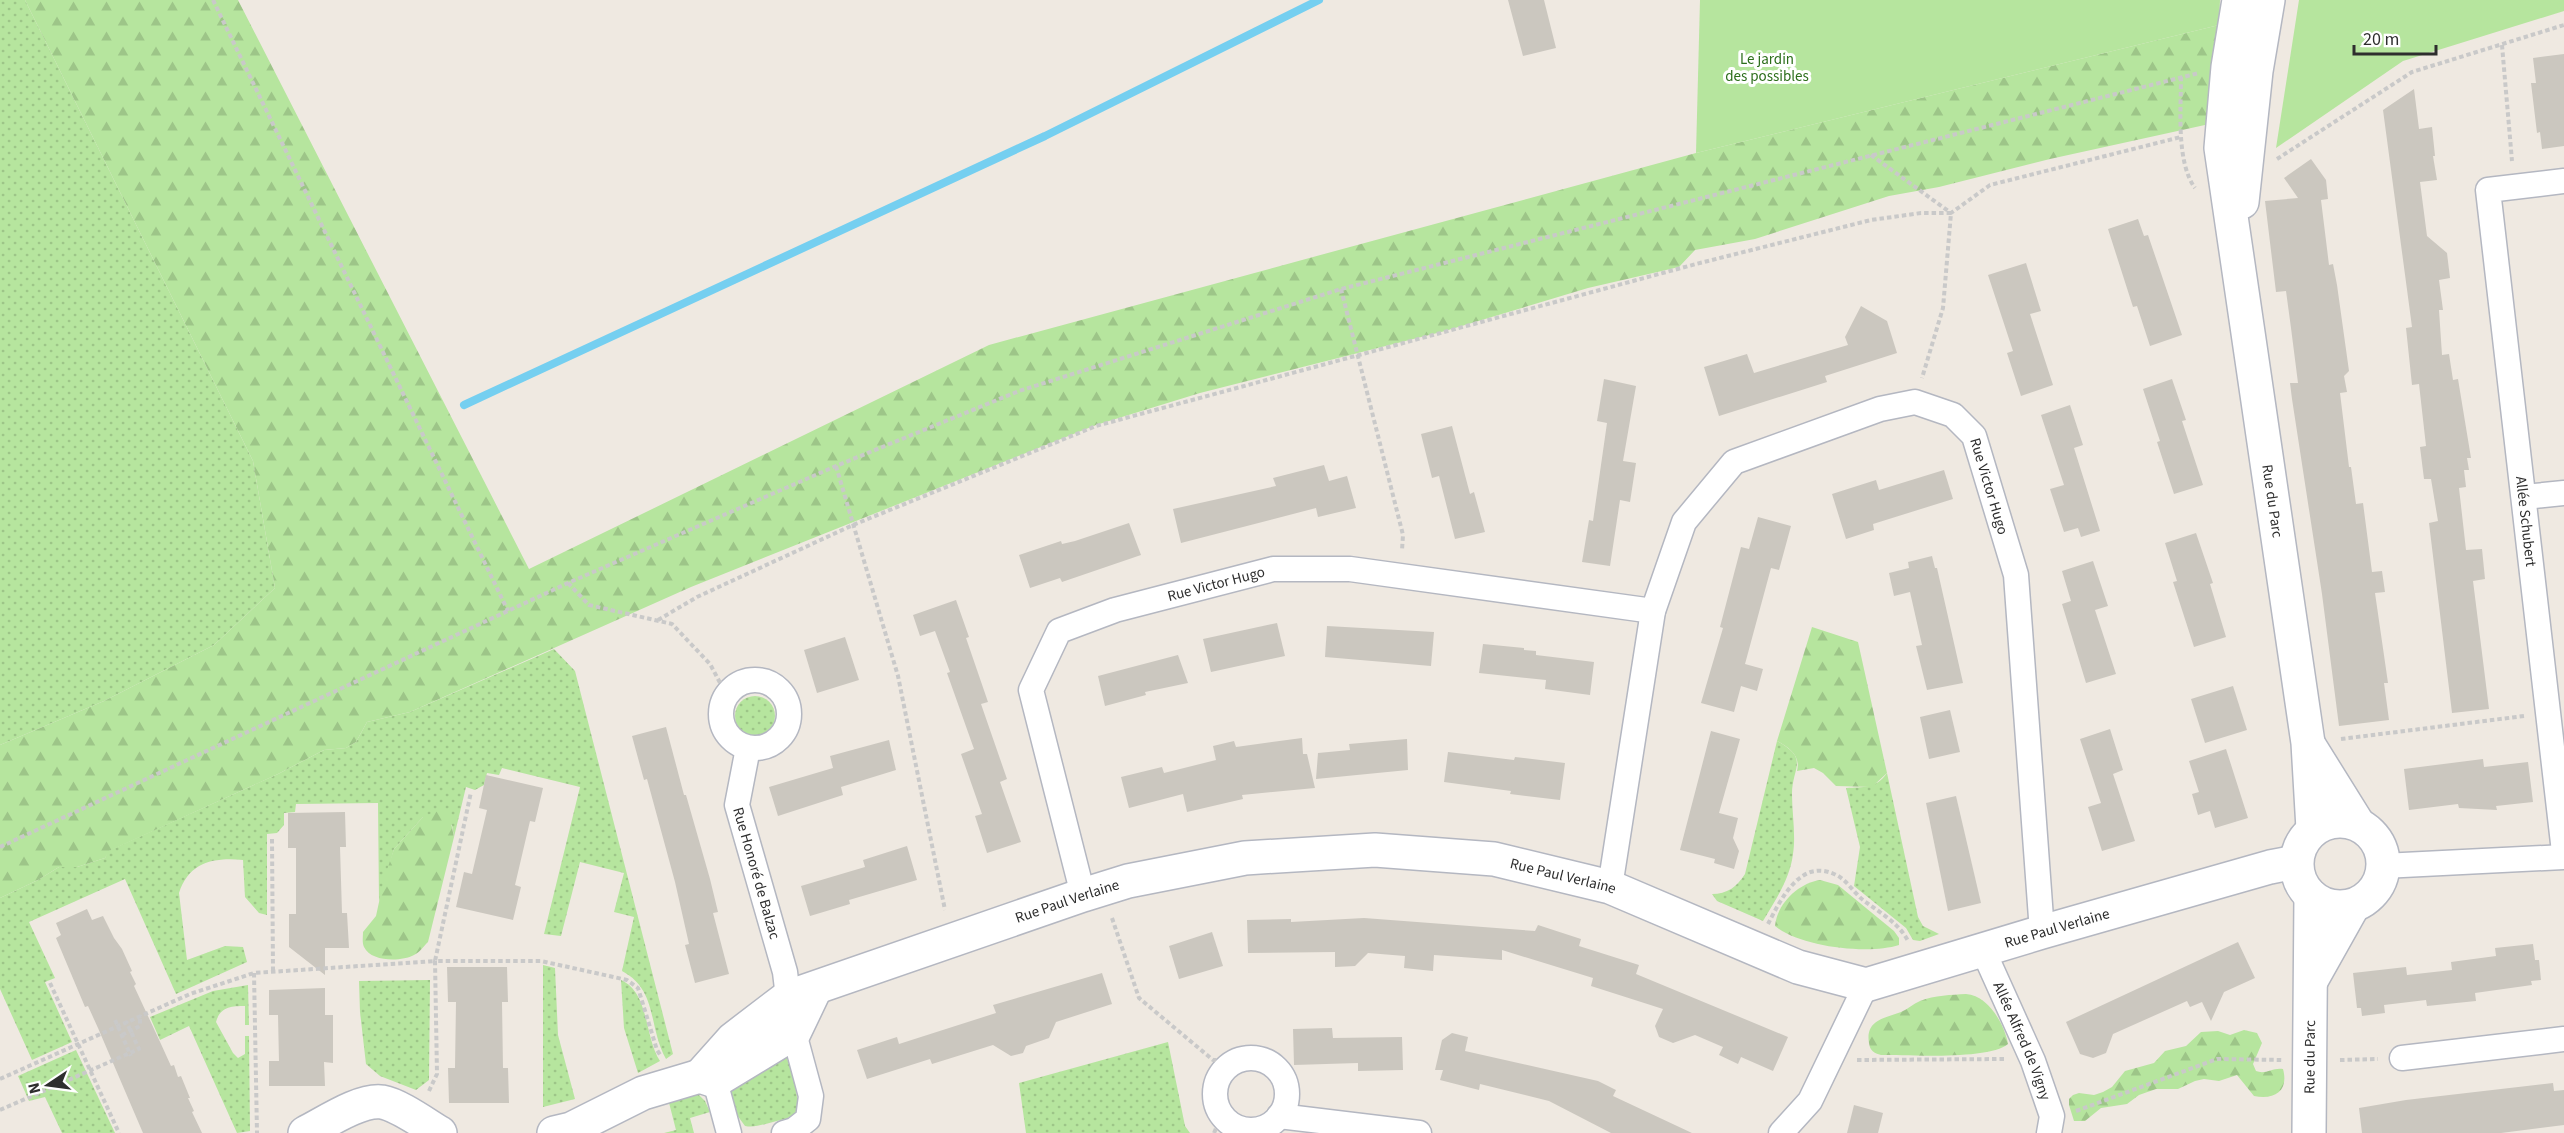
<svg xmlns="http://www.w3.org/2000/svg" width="2564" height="1133" font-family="'Source Sans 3',sans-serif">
<defs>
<pattern id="grass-dots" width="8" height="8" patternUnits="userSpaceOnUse" patternTransform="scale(1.5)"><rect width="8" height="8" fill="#b6e59e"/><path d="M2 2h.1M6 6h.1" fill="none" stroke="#9dc588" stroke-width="1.8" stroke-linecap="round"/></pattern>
<pattern id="forest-firs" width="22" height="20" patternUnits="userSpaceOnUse" patternTransform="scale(1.5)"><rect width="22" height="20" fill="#b6e59e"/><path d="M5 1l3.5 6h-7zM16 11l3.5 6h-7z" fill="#9dc588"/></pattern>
</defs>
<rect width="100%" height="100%" fill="#efe9e1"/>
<g fill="url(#grass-dots)">
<path d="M0,0H25L253,461L275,588L214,645L104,701L0,745Z"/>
<path d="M554,649L575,671L673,1054L666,1059C648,1027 658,990 622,971L634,917L614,912L624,873L580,862L561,936L544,934L580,787L502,768L499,775L487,773L484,785L475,790L466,787L454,837L452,825L423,817L394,849L379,902L378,803L296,804L295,812L284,813V825L277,833L267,834V915L259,913L245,897L243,860C214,857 189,862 179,893L187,960L225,946L243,947L247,962L176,994L125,879L29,922L55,978L45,982L72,1042L32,1060L0,989V898L38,880L59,867H77L105,858L108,851L278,774L324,750L346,748L356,742L367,722L410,712Z"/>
<circle cx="755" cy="716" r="20"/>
<path d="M1777,741C1810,759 1792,767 1792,794C1792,814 1796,835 1793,854C1790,879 1775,901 1763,921L1717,901L1712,894C1727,894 1737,887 1745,874Z"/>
<path d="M1887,773L1918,917L1923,926L1939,934L1920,941L1913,940L1906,928L1854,886L1860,847L1846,788C1863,787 1876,789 1887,773Z"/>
<path d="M543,965L555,968L558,1035L575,1099L543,1107Z"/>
<path d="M430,980L429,1080L416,1090L380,1076L366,1064L360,1012L359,981Z"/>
<path d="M621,980C650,993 644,1037 660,1061L638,1073L624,1028Z"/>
<path d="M248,985L249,1025H245V1006C231,1006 220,1007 216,1022L233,1053L238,1058L245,1054V1036H249L250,1131L237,1133L189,1026L160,1040L150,1017L213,991Z"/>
<path d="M1168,1042L1185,1126L1190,1133H1026L1019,1083Z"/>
<path d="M76,1050L115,1133H62L45,1097L29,1101L18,1076Z"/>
<path d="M785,1052C789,1065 803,1102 795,1113C790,1119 780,1120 773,1122C764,1124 755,1128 745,1126L737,1115L729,1085Z"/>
<path d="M696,1092L705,1101L710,1112L690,1118L694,1133H664L676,1130L667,1095Z"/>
</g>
<g fill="url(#forest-firs)">
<path d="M25,0H238L529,569L989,345L1696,153L2219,25L2214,123L2050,159L1939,187L1889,196L1755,239L1695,250L1679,267L1588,288L1445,331L1200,393L1096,425L691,587L410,712L367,722L356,742L346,748L324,750L278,774L109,851L105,858L77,867H59L38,880L0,898V745L104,701L214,645L275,588L253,461Z"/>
<path d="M1812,627L1858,642L1887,773L1872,787L1836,786L1823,773L1814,768L1797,771C1801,756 1789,747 1777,741Z"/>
<path d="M442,809L449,813L454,837L428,942C423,947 420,952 414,955C401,962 371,962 364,947C362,943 363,936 363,932L376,916L384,879L394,849L423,817Z"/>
<path d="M1820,880L1838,885L1894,931L1899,938V945C1868,955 1800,947 1775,926C1777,903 1799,883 1820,880Z"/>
<path d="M1966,994C1988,995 2005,1025 2008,1044C1990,1060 1908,1055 1881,1055C1874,1053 1870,1051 1869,1043C1865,1020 1885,1018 1901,1012C1908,1009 1913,1004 1920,1001C1935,995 1951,995 1966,994Z"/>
<path d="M2244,1030L2257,1033L2262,1043L2253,1064L2256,1071C2266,1075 2273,1067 2283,1069C2289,1091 2275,1100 2254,1096L2237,1075L2219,1081L2204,1079L2195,1081L2178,1089H2156L2139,1095L2127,1104L2101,1108L2085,1121H2074L2069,1105V1099L2073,1095L2079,1093L2094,1095L2103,1092L2112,1087L2125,1071L2154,1063L2165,1051L2186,1046L2201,1032L2218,1031L2230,1035Z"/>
</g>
<g fill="#b6e59e">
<path d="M1700,0H2220L2219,25L1696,153Z"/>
<path d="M2299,0H2564V11L2403,61L2276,148Z"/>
</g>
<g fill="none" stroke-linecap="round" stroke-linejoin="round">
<path stroke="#75cff0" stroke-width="8" d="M464,405L1045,136L1319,0"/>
</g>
<g fill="#cbc7bf">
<path d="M1508,0H1544L1556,48L1523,56Z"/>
<path d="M2564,54V146L2542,149L2540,132L2537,133L2531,83H2536L2533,58Z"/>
<path d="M2414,89L2419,129L2432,127L2435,156H2433L2437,180L2420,182L2427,236L2447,253L2450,278L2439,280L2443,310H2439L2442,355L2449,354L2453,380L2458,379L2471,458H2467L2469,470H2464L2466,487L2459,488L2466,550L2482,549L2485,579L2473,581L2489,709L2452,713L2429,523L2438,521L2431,479H2424L2420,447L2426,446L2419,384L2412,385L2406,328L2412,327L2383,110Z"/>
<path d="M2311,159L2326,180L2328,199L2321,200L2329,265L2333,264L2337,285L2349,371L2344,376L2347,392L2340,393L2349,467H2351L2356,504L2363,503L2372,572L2382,571L2385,592L2375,593L2388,683H2384L2389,720L2339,726L2322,594L2292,399L2290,383H2298L2291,328L2286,291L2276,292L2265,201L2298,198L2284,178Z"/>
<path d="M2138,219L2144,236L2148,235L2182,335L2150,346L2137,306L2133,307L2108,229Z"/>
<path d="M2026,263L2041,311L2030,314L2053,385L2021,396L2007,353L2013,351L1988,275Z"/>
<path d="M1861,306L1887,321L1897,353L1825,376L1827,382L1719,416L1704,367L1747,354L1754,373L1848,345L1845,337Z"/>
<path d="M1604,379L1636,386L1623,461L1636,463L1630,502L1620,500L1610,566L1582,562L1589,520L1593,521L1607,423L1597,421Z"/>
<path d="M2172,379L2186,420L2182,421L2203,485L2174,494L2157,442L2160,441L2143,389Z"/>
<path d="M2070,405L2083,445L2074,448L2100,531L2081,537L2078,528L2064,532L2050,489L2064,485L2041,415Z"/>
<path d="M1452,426L1470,494L1474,492L1485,532L1455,539L1439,476L1432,478L1421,434Z"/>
<path d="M1324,465L1329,481L1347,476L1356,508L1318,517L1316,508L1181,543L1173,509L1276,486L1273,478Z"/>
<path d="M1944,470L1953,499L1873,524L1874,530L1846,539L1832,494L1876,480L1879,490Z"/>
<path d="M1758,517L1791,526L1779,570L1771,568L1745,664L1763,669L1757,691L1741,686L1734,712L1701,703L1723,628L1720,627L1741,547L1749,549Z"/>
<path d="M1129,523L1141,555L1062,582L1060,578L1030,588L1019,555L1061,541L1062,544L1075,541Z"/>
<path d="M2196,533L2213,583L2210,584L2226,637L2194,647L2173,582L2177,581L2165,543Z"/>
<path d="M1932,556L1935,568H1937L1963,683L1927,690L1916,646L1922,645L1910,592L1894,596L1889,573L1909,568L1908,562Z"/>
<path d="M2093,561L2108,606L2095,610L2116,674L2086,683L2062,604L2071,601L2062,571Z"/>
<path d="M956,600L969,637L966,638L988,702L981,704L1007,779L1000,782L1021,842L987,853L975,816L982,814L961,754L974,749L947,673L950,672L935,631L920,636L913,615Z"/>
<path d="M1277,623L1285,656L1211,672L1203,639Z"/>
<path d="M1327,626L1434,632L1431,666L1325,657Z"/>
<path d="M845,637L859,680L817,693L804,650Z"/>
<path d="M1483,644L1524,648V650L1536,651V655L1594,662L1590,695L1545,689L1546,680L1479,673Z"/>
<path d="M1178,655L1188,683L1145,692L1146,695L1105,706L1098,676Z"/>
<path d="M2233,686L2247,730L2205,743L2191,699Z"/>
<path d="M1950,710L1960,752L1929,759L1920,717Z"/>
<path d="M666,727L684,795H686L710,879L718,912L713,913L729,974L695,983L685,945L689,944L675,882L647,779L644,780L632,736Z"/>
<path d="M2110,729L2123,770L2113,774L2135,841L2102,851L2088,807L2101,803L2080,739Z"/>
<path d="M1711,731L1740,739L1719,813L1738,818L1733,838L1739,851L1734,869L1714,863L1715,859L1680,850Z"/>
<path d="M1302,738L1303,754H1307L1315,788L1242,795L1243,799L1187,812L1183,794L1129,808L1121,777L1162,767L1164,773L1216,760L1213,746L1234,741L1236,747Z"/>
<path d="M1407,739L1408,770L1316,779L1318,753L1350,750L1349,744Z"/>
<path d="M889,740L896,770L841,787L843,795L778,816L769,787L833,768L830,756Z"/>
<path d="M2226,749L2248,818L2215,828L2210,811L2198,815L2192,794L2199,792L2189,761Z"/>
<path d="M1448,752L1514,760L1515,757L1565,763L1560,800L1510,794L1511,791L1444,782Z"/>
<path d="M2483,759L2484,767L2528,762L2533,802L2496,806L2497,810L2459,808L2458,804L2409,810L2404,769Z"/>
<path d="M486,775L543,788L535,822L530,821L515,885L521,887L513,920L456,907L464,872L472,874L487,810L479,808Z"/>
<path d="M1956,796L1981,903L1948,911L1926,803Z"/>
<path d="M345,812L346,847H340L342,913H347L349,948H325V975L289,947V914H296V848H288V813Z"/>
<path d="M907,846L917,880L849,900L850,904L810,916L801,886L865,867L863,860Z"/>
<path d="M87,909L92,920L103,916L114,938L122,949L132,971L130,972L136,984L134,986L161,1044L171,1066L174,1065L178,1077L181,1076L190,1098H188L194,1111L192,1112L202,1133H143L98,1028L88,1006L85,1007L56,938L61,935L56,923Z"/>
<path d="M1364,918L1535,931L1538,925L1581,939L1579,946L1639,965L1636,974L1788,1037L1773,1071L1741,1057L1738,1064L1719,1055L1723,1047L1695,1035L1673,1043L1659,1037L1655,1026L1663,1009L1591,986L1593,978L1502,950V960L1434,955L1433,971L1404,968L1405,956L1368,953L1355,966L1335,967V952L1248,953L1247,920L1291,919V922Z"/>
<path d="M1212,932L1223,966L1179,979L1169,946Z"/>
<path d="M2238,942L2255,978L2224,992L2211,1021L2202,1002L2190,1007L2187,1001L2113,1034L2106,1053L2093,1058L2080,1054L2066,1022Z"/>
<path d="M2533,944L2535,960H2539L2541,980L2531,981L2532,985L2475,993L2476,1001L2427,1006L2426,1000L2384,1005L2385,1013L2362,1016L2361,1008H2357L2353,973L2406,967L2407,975L2452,970L2451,962L2496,956L2495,948Z"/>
<path d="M447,967H507L508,1002H502L503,1068H508L509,1103H449L448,1068H455L456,1002H448Z"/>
<path d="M1102,973L1112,1004L1056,1022L1049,1038L1026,1046L1023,1053L1011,1056L993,1045L932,1064L930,1059L867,1079L857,1050L897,1037L899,1044L996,1013L993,1005Z"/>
<path d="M325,988V1015H333V1063L324,1062L325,1086H269V1061H279L278,1015H269V990Z"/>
<path d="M1332,1028L1333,1038L1402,1037L1403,1070L1358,1071V1063L1294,1065L1293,1029Z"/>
<path d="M1452,1033L1468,1037L1465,1051L1598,1081L1616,1090L1613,1096L1692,1133H1611L1549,1101L1480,1084L1479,1090L1440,1080L1443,1070H1435L1442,1040Z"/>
<path d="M2553,1083L2554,1091L2564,1090V1125L2501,1133H2362L2359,1108L2406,1100Z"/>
<path d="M1854,1105L1883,1113L1878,1133H1847Z"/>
</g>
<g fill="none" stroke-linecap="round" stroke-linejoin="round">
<g stroke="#b4b7c1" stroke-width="27">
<g id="street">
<path id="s1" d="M2564,181L2488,190L2564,852"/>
<path d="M2524,497L2564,493"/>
<circle cx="755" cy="714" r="34"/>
<path id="s2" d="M748,748L737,805L785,972L788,997"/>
<path d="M2383,866L2564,857"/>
<path id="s3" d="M1610,887L1653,611L1684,522L1734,462L1880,409L1915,402L1953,415L1974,436L2016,575L2042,932"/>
<path id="s4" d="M1083,895L1031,690L1059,631L1115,610L1273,569H1350L1653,611"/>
<path id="s5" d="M1983,950L2033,1061L2052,1116L2049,1133"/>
<path d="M2402,1058L2564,1039"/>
<circle cx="1251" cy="1094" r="36"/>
<path d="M715,1081L729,1133"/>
<path d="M1279,1116L1419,1133"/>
<path d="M784,1133L794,1130L808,1119L811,1096L794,1033"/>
<path d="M1781,1133L1810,1101L1866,985"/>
</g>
</g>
<g stroke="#b4b7c1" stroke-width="36">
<g id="secondary">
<path id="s6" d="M2239,0L2228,67L2221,148L2308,743L2313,829"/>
<path d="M2242,202L2256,71L2268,0"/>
<path d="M2310,747L2358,824"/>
<circle cx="2340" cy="864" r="43"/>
<path d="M2312,979L2353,906"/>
<path id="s7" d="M700,1076L733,1039L788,997L1083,895L1128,881L1245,858L1375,850L1494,859L1610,887L1798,967L1866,985L2042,932L2270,867L2296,862"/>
<path d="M703,1077L715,1081L794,1033L815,989"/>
<path d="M305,1133C325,1123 360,1099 382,1102C399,1105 425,1124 440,1133"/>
<path d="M554,1133L571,1129L643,1093L700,1076"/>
<path id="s8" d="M2309,1133L2311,896"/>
</g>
</g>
<g stroke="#c9c9c9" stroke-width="4" stroke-dasharray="4.5 3" stroke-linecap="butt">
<path d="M213,0L508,611"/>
<path d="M2502,45L2512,161"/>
<path d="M2181,77C2181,109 2176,162 2195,188"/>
<path d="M1871,155L1951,213L1990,185L2181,137"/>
<path d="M2277,159L2412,72L2564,25"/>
<path d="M1341,289L1403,535L1402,550"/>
<path d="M836,466L898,676L945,910"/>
<path d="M568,583L589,605L672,624L710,664L726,694"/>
<path d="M658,620L697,597L853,525L1096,426L1696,264L1871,220L1921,213H1951L1943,308L1922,378"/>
<path d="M2341,739L2524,716"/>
<path d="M272,839L273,971"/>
<path d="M0,847L568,583L836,466L1019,391L1341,289L2199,73"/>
<path d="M1112,918L1139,998L1213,1060L1242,1059"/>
<path d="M1768,924C1781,899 1801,857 1836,875C1846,879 1854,893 1863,900C1879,912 1899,923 1908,941"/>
<path d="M254,973L257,1133"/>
<path d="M50,983L119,1133"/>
<path d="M122,1035L140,1026V1015"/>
<path d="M1857,1060L2005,1059"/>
<path d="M2340,1060L2378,1059"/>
<path d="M0,1079L190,994L254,973L435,961L471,792"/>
<path d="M429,1091L437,1074L435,961H541L627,980L638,988L657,1050L661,1056"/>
<path d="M0,1110L139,1049L126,1021"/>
<path d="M2076,1111L2217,1059L2282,1060"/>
<path d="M1214,1133L1222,1115"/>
</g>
<use href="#street" stroke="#fff" stroke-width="24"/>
<use href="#secondary" stroke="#fff" stroke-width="33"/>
<path stroke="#c9c9c9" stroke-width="4" stroke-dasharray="4.5 3" stroke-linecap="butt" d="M115,1020L131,1056"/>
</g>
<g text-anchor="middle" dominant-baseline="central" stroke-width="6" stroke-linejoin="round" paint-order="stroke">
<g font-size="15" fill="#2c6e1b" stroke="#fff">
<text x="1767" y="59">Le jardin<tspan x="1767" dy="17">des possibles</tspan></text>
</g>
<g font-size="15" fill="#2e2e2e" stroke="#fff">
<text stroke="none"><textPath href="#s3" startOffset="765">Rue Victor Hugo</textPath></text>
<text stroke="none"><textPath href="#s6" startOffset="506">Rue du Parc</textPath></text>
<text stroke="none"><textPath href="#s1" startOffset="410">Allée Schubert</textPath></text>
<text stroke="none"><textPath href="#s4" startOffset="441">Rue Victor Hugo</textPath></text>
<text stroke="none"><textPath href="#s2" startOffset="129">Rue Honoré de Balzac</textPath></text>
<text stroke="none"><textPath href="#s7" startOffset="918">Rue Paul Verlaine</textPath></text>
<text stroke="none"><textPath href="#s7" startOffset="414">Rue Paul Verlaine</textPath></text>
<text stroke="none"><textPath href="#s7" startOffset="1440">Rue Paul Verlaine</textPath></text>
<text stroke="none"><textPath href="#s5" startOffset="99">Allée Alfred de Vigny</textPath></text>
<text stroke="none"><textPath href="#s8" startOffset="76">Rue du Parc</textPath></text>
</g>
</g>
<g transform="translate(48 1085) rotate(257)" stroke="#ffffff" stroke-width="4.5" paint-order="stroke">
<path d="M0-4.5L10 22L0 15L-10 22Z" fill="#2e2e2e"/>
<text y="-9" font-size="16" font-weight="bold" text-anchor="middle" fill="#2e2e2e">N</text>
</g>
<path d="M2354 45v9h82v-9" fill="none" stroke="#2e2e2e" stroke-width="3"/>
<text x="2363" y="45" font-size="18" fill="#2e2e2e" stroke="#ffffff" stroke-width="4.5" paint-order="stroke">20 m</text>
</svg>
